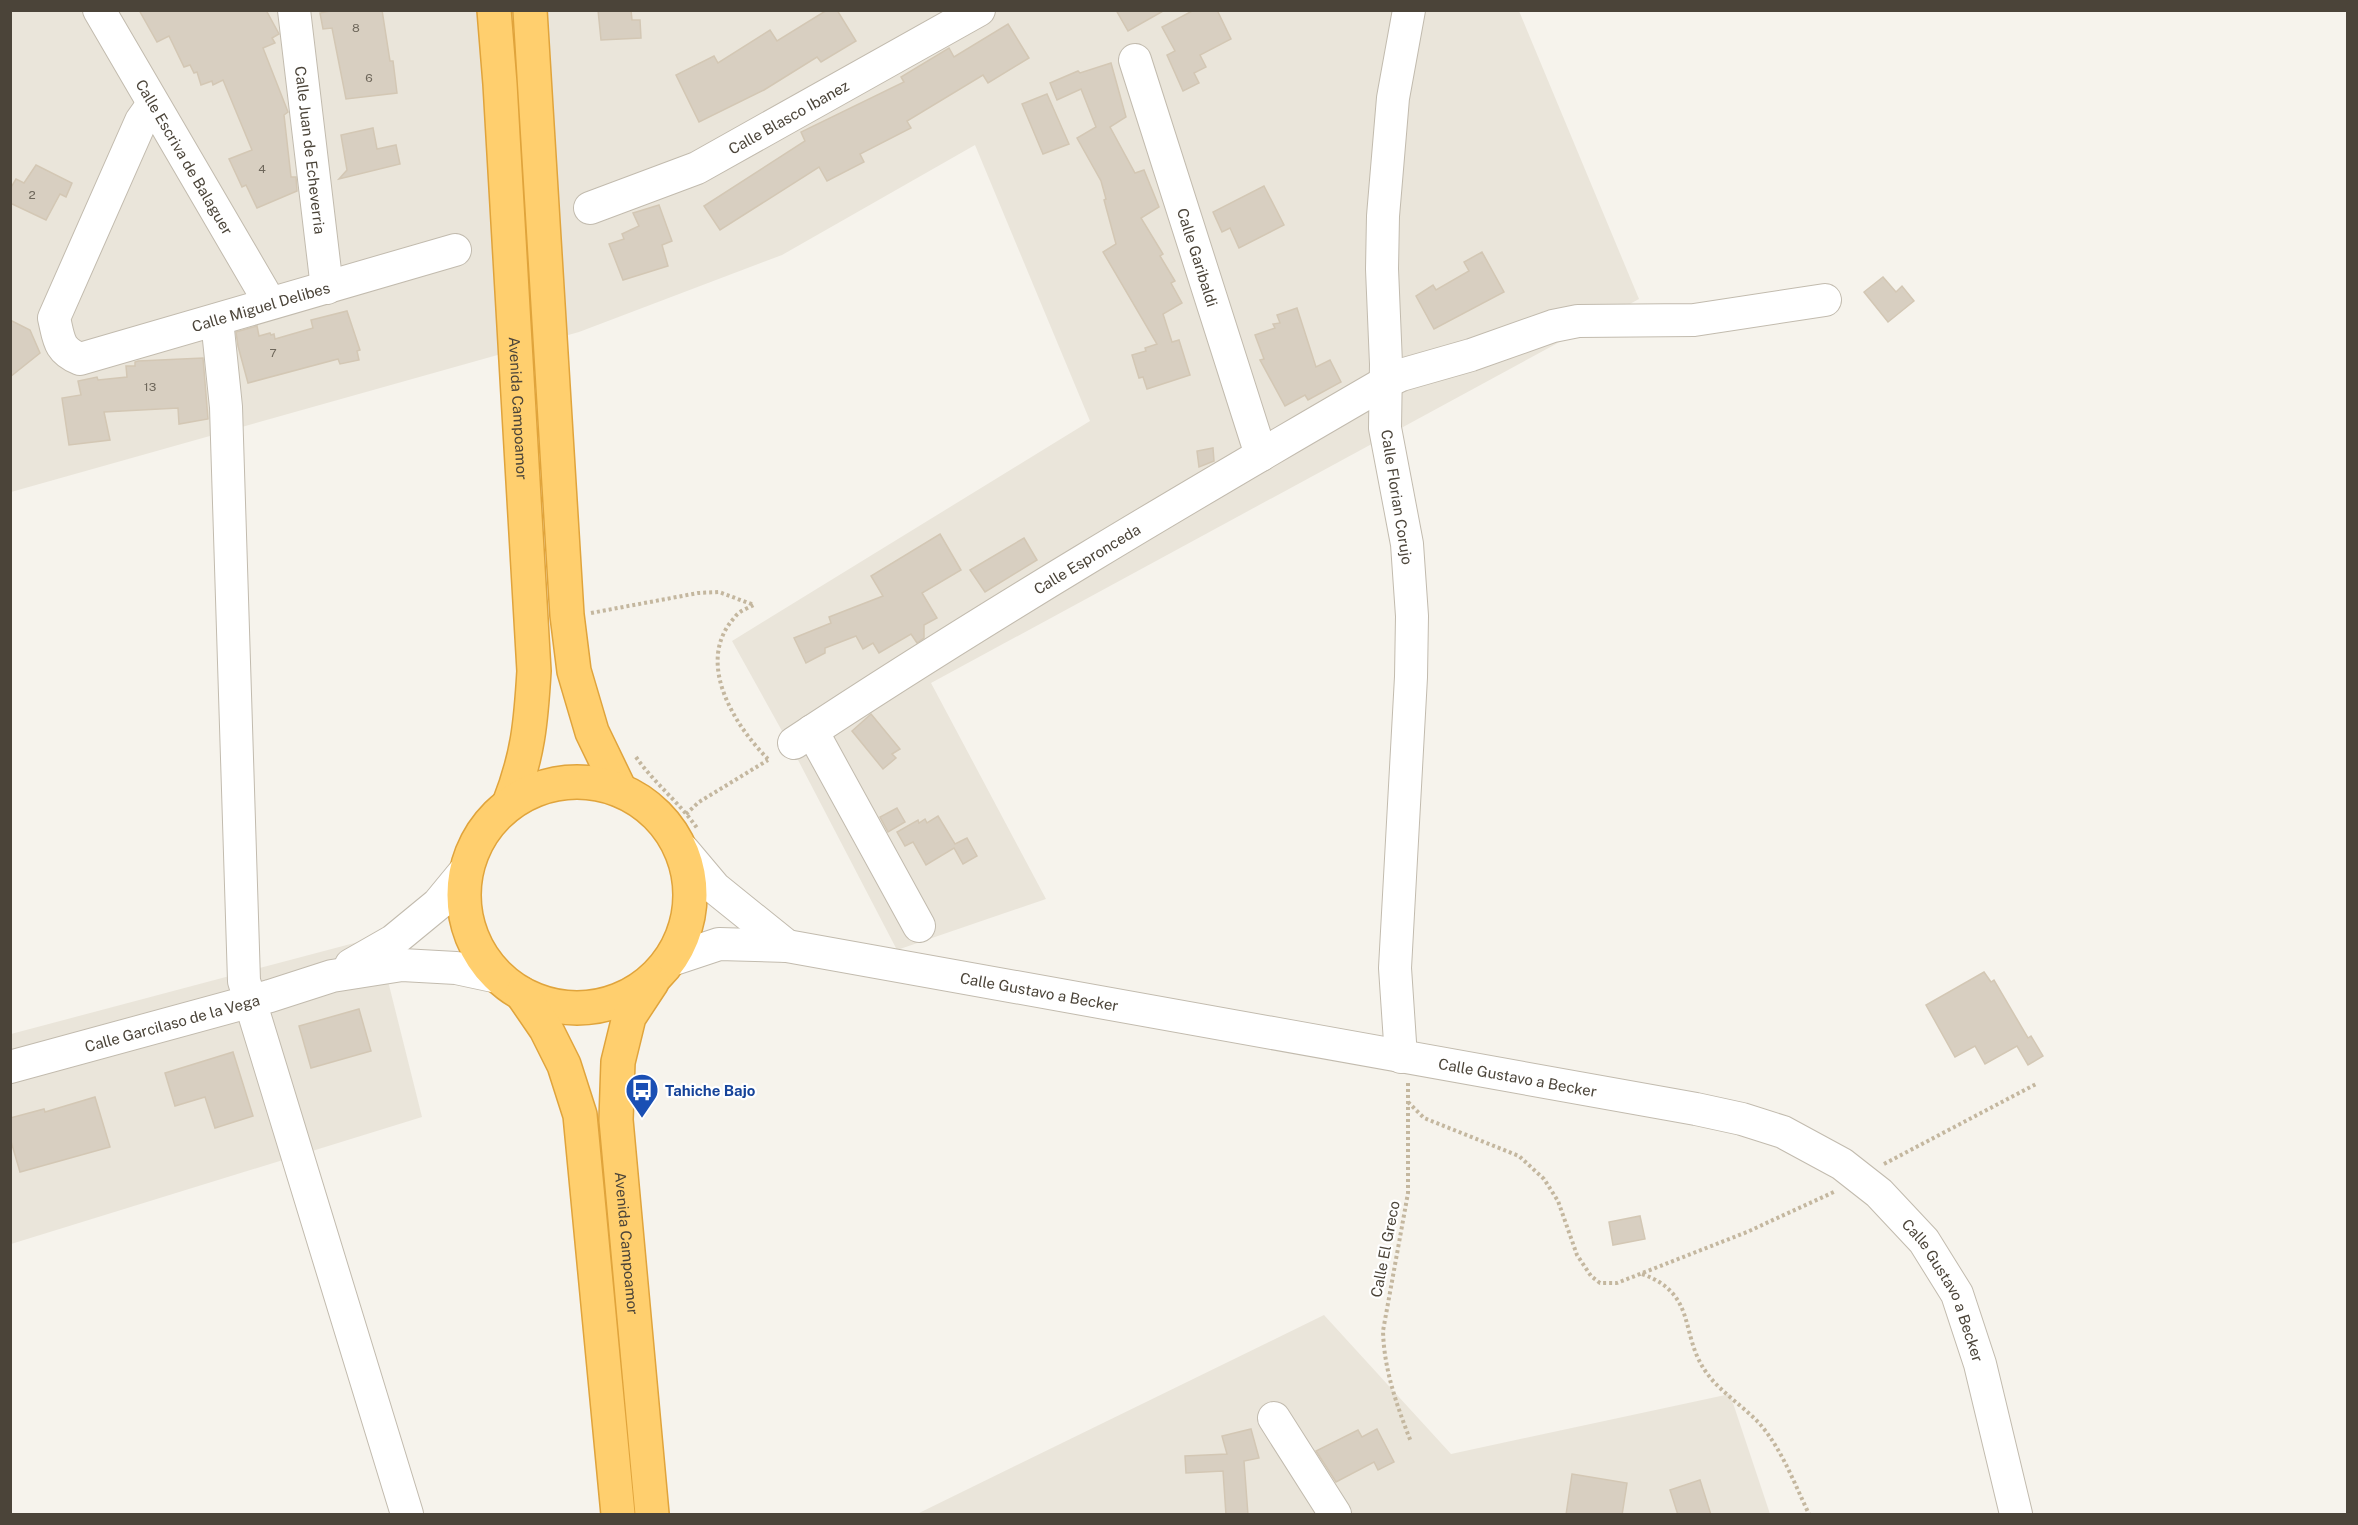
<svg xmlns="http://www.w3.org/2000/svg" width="2358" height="1525" font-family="'Public Sans',sans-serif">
<rect width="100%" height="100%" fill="#f6f3ec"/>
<g fill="#eae5da">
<path d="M11,11H1519L1639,299L931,683L1046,899L897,950L797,758L732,641L1090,421L975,145L782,255L579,332L11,492Z"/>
<path d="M377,937L422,1117L11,1244V1034Z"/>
<path d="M1324,1315L1451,1454L1730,1394L1770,1514H917Z"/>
</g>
<g fill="#d8cfc1" stroke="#d3c7b4" stroke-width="1.5">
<path d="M139,10H266L279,34L272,38L275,43L263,48L288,112L284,115L291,177H296L297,191L257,208L246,185L242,187L229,159L252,150L223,80L213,85L212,81L201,85L197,72L194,73L190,65L184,67L169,36L157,42Z"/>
<path d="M335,10H382L390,61H393L397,93L346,99L332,28L323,29L320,13Z"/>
<path d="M598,10H631L632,20H640L641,38L601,40Z"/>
<path d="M827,10H837L856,41L821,62L817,57L764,90L699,122L676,75L714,56L718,63L770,30L777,41Z"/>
<path d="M1116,10H1165L1128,31Z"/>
<path d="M1194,10H1217L1231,39L1200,55L1206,67L1194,73L1199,83L1183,91L1167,55L1175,51L1162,27Z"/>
<path d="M1008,24L1029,58L988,83L983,75L907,121L911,128L860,154L864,162L827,181L819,167L720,230L704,206L805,141L801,132L904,82L901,77L949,48L954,57Z"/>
<path d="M1111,63L1126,117L1110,127L1135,173L1144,170L1159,207L1141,218L1163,254L1160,256L1175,281L1171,283L1182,303L1163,314L1172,342L1179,340L1190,375L1147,389L1143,377L1139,378L1132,355L1146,351L1145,348L1157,344L1103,252L1116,244L1104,200L1106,199L1101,181L1077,138L1096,127L1081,89L1057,100L1050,83L1078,71L1080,73Z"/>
<path d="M1047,94L1069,144L1043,154L1022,104Z"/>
<path d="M373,128L377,149L396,145L400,164L339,179L347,170L341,135Z"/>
<path d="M36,165L72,183L66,197L60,194L46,220L10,203V189L16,179L24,183Z"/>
<path d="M1264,186L1284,225L1239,248L1230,228L1222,232L1213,212Z"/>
<path d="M659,205L672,241L662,245L668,266L623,280L609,244L624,239L622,234L639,226L633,213Z"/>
<path d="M1482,252L1504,292L1434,329L1416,296L1433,285L1436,290L1469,271L1464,262Z"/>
<path d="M1883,277L1896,292L1902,286L1914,301L1888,322L1864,292Z"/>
<path d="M1297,308L1316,367L1330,360L1341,382L1308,400L1305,395L1285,406L1260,360L1264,359L1255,335L1275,328L1273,324L1280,323L1277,315Z"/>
<path d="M347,311L360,350L357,351L359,360L340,364L338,359L248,383L238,346L236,332L257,326L259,336L270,333L271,335L274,334L275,339L313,328L311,320Z"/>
<path d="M10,320L30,330L40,353L10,377Z"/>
<path d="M203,358L208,419L179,424L178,408L104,412L110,440L69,445L62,398L81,395L78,381L97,377L98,380L127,377L126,366H135V362L138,361Z"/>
<path d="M1213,448L1214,461L1199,467L1197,451Z"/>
<path d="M940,534L961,570L922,593L937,618L924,625V638L917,643L911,634L879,653L873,643L863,649L856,636L825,648V653L806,663L794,638L831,623L829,617L883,596L871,576Z"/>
<path d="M1024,538L1037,560L985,592L970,570Z"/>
<path d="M871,714L900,749L892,754L896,758L883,769L852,731Z"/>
<path d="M897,808L905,822L888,832L880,817Z"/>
<path d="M938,816L955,844L967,838L977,856L963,864L954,848L926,865L913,842L905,846L897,832L918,820L919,823L925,819L927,823Z"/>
<path d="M1984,972L1991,982L1994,980L2028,1038L2031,1036L2043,1056L2028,1065L2017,1046L1985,1064L1975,1046L1955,1057L1926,1005Z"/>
<path d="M359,1009L371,1051L311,1068L299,1026Z"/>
<path d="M233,1052L253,1116L215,1128L205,1097L175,1106L165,1073Z"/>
<path d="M95,1097L110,1147L20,1172L10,1138V1118L44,1109L45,1112Z"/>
<path d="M1640,1216L1645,1239L1613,1245L1609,1222Z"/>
<path d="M1251,1429L1259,1458L1244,1461L1248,1515H1226L1223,1471L1186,1473L1185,1456L1227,1454L1222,1436Z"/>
<path d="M1377,1429L1394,1462L1378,1470L1374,1462L1336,1482L1316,1451L1358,1430L1362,1437Z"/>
<path d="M1572,1474L1627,1483L1622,1515H1566Z"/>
<path d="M1700,1480L1711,1515H1678L1670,1490Z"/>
</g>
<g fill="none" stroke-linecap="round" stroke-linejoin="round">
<g stroke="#c2bbae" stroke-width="34">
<g id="minor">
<path id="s1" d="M99,10L270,303"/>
<path id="s2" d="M294,10L327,288"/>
<path id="s3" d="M1135,60L1261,455"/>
<path id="s4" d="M153,104L141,121L54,318C59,339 58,350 80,359L455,250"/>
<path id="s5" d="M590,208L697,168L979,10"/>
<path d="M217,320L226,407L244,981L407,1514"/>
<path d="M812,731L919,926"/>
<path id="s6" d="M794,743C986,616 1186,498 1386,382L1401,375L1471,355L1553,326L1578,321L1694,320L1825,300"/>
<path d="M683,850L715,888L787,946"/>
<path id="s7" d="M671,960L719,944L787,946L1696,1109L1742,1119L1783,1132L1842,1164L1879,1193L1924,1241L1957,1294L1980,1364L2016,1514"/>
<path d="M351,965L393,941L438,904L466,870"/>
<path d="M1401,1057L1395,968L1411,677L1412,616L1407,544L1385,428L1386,364L1382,269L1383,216L1393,98L1409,10"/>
<path id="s8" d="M10,1067L270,996L332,976L402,965L456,968L498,977"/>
<path d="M1274,1418L1335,1514"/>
</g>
</g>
<g stroke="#e0a43c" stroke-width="36">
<g id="highway">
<path id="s9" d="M494,10L500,84L534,671C531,722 528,756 509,804"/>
<path d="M530,10L567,615L574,671L592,732L620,790"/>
<circle cx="577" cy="895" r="113"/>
<path id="s10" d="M652,982L629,1017L618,1062L616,1120L652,1514"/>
<path d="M522,994L546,1029L564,1065L580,1115L618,1514"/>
</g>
</g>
<g stroke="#c4b79f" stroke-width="4" stroke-dasharray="3 3" stroke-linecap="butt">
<path d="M591,613L698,593L719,592L754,605C748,608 739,611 735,617C694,661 734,725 768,759"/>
<path d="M636,757C654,783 679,802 697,828"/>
<path d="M686,814L699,802L768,760"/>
<path d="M1408,1083V1193L1383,1331C1384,1370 1397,1406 1411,1442"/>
<path d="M1408,1102L1424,1118L1519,1156L1544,1179L1558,1201L1577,1255L1591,1276L1600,1283H1617L1747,1232L1836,1191"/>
<path d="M1884,1164L2038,1083"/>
<path d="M1642,1274C1698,1294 1679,1334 1706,1372C1720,1392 1742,1405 1759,1423C1782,1449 1794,1483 1809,1514"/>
</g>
<use href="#minor" stroke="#fff" stroke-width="32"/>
<use href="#highway" stroke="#ffcf6e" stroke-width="33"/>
</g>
<defs>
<g id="bus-pin" transform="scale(1.725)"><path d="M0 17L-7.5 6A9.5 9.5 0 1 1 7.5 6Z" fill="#1a4fb4" stroke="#fff"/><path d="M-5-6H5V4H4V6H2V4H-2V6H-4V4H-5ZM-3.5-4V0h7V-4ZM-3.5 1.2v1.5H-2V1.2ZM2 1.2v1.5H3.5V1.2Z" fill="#fff"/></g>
</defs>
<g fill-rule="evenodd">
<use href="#bus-pin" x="642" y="1090"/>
</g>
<g text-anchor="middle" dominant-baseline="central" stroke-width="4.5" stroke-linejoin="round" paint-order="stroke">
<g font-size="12" fill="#6e675b">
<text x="356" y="28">8</text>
<text x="369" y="78">6</text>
<text x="262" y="169">4</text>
<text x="32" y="195">2</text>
<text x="273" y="353">7</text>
<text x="150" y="387">13</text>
</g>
<g font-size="15" fill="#4b4439" stroke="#fff">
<text stroke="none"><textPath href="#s5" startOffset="219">Calle Blasco Ibanez</textPath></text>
<text stroke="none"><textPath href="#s2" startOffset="141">Calle Juan de Echeverria</textPath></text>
<text stroke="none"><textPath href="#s1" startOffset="170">Calle Escriva de Balaguer</textPath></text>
<text stroke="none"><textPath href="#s3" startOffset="207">Calle Garibaldi</textPath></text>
<text stroke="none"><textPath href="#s4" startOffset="476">Calle Miguel Delibes</textPath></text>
<text stroke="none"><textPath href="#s9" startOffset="399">Avenida Campoamor</textPath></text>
<text transform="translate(1397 497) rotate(81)">Calle Florian Corujo</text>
<text stroke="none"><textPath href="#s6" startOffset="346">Calle Espronceda</textPath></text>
<text stroke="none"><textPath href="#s7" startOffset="375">Calle Gustavo a Becker</textPath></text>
<text stroke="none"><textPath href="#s8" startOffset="168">Calle Garcilaso de la Vega</textPath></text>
<text stroke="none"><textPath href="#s7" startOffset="861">Calle Gustavo a Becker</textPath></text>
<text stroke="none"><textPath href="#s10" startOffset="270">Avenida Campoamor</textPath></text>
<text transform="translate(1385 1249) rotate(-79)">Calle El Greco</text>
<text stroke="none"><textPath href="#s7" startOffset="1365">Calle Gustavo a Becker</textPath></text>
</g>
<g font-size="15" font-weight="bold" fill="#164399" stroke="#fff" text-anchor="start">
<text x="665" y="1090">Tahiche Bajo</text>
</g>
</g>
<rect width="2358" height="1525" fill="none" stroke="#4b4439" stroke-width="24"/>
</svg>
